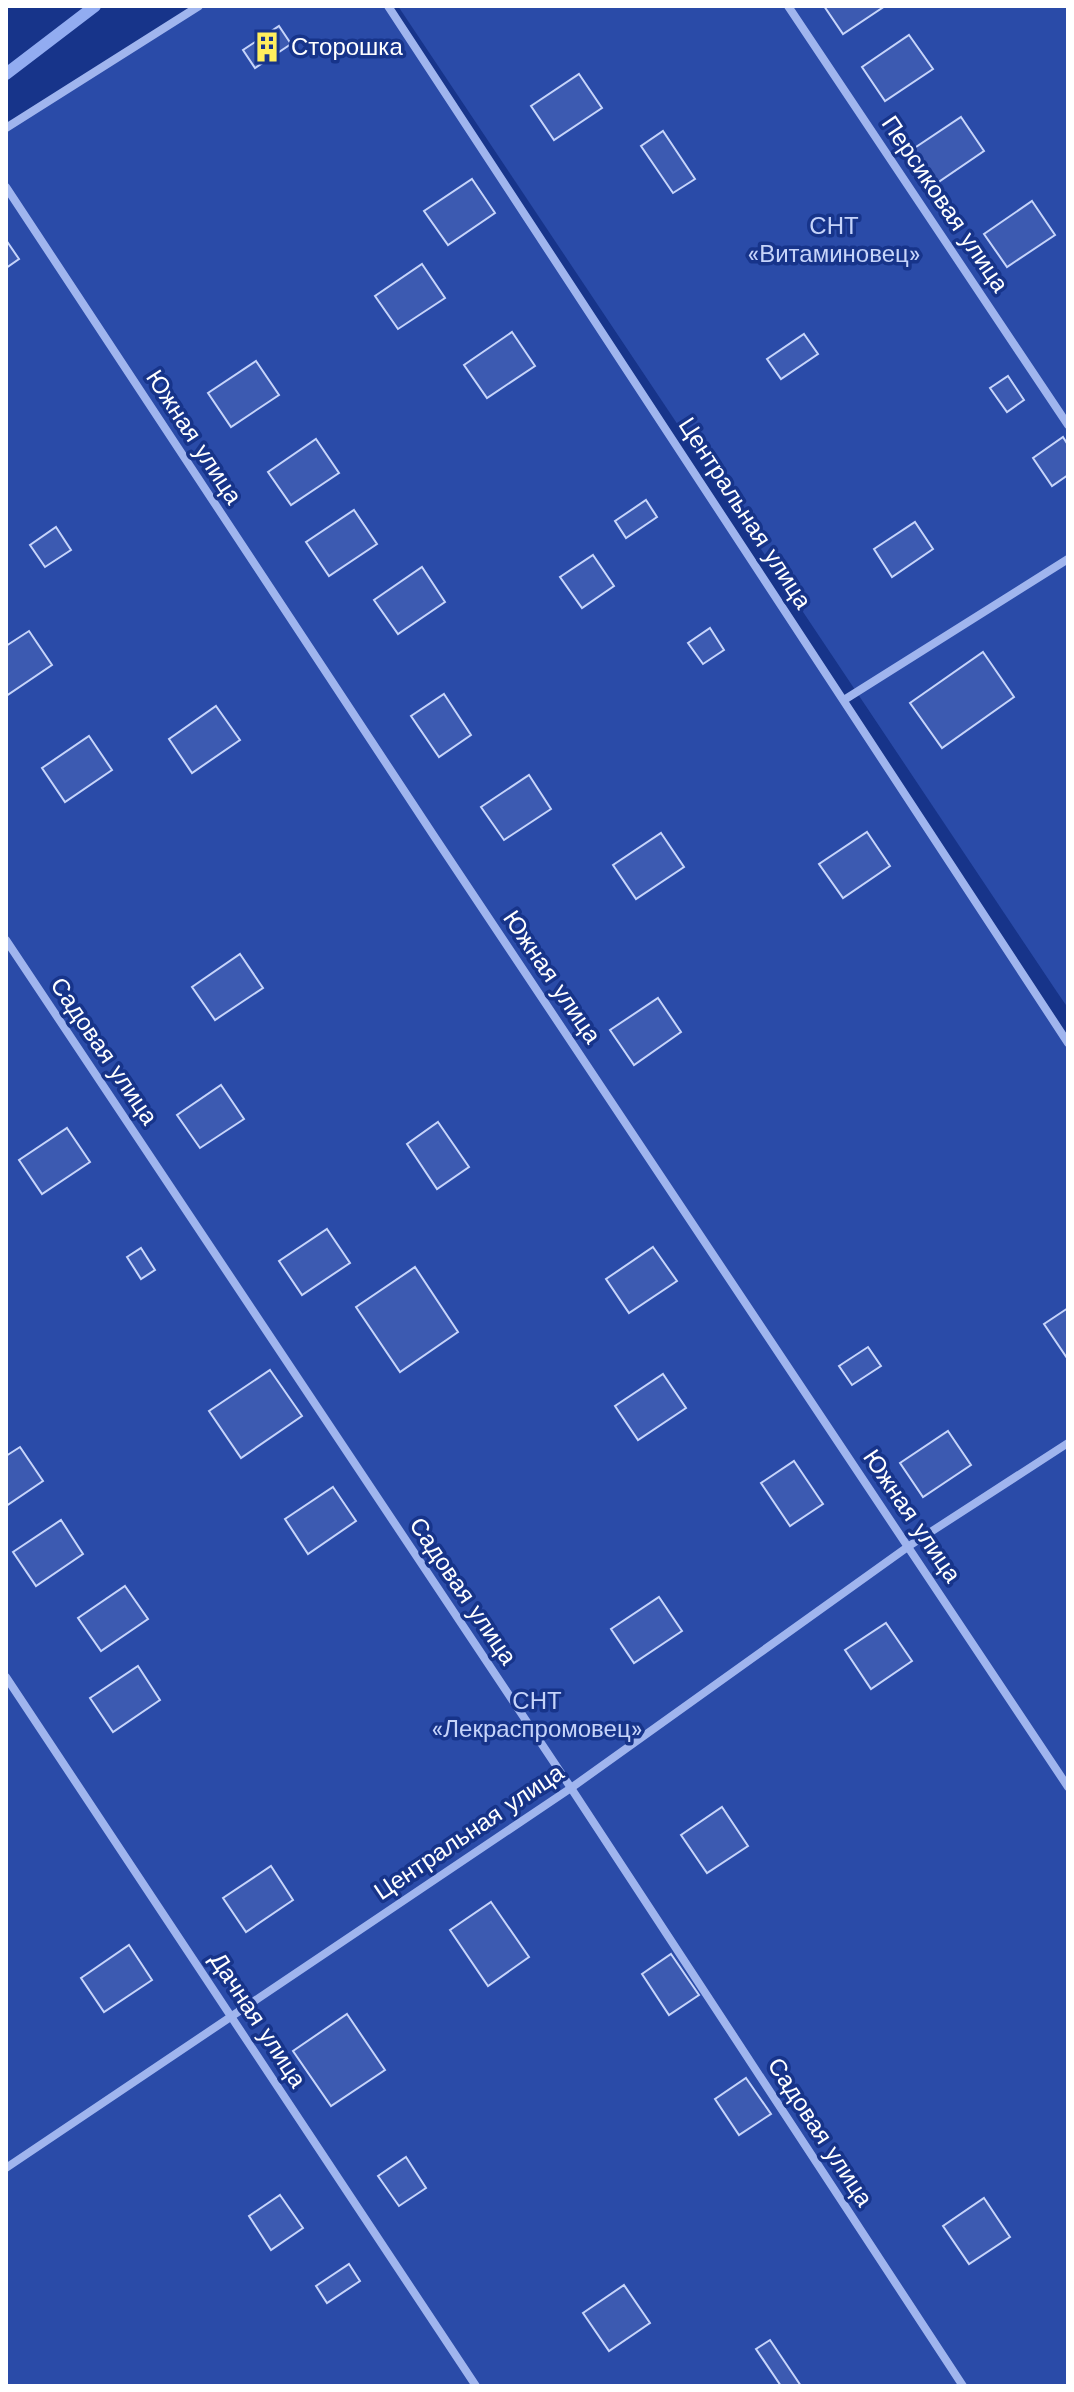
<svg xmlns="http://www.w3.org/2000/svg" width="1074" height="2392" font-family="'Work Sans',sans-serif">
<rect width="100%" height="100%" fill="#17348a"/>
<g fill="#2a4ba8">
<path d="M199,6H388L1068,1043V2386H6V128Z"/>
<path d="M398,6H1068V1008L1057,992Z"/>
</g>
<g fill="none" stroke-linecap="round" stroke-linejoin="round">
<path stroke="#92acf1" stroke-width="12" d="M6,74L95,6"/>
</g>
<g fill="#3c5ab1" stroke="#c6d4fa" stroke-width="2">
<path d="M824,6H885L843,34Z"/>
<path d="M279,26L291,44L255,68L243,50Z"/>
<path d="M909,35L933,69L885,101L862,67Z"/>
<path d="M579,74L602,108L554,140L531,106Z"/>
<path d="M961,117L984,151L937,183L913,149Z"/>
<path d="M663,131L695,179L673,193L641,146Z"/>
<path d="M472,179L495,213L448,245L424,211Z"/>
<path d="M1032,201L1055,235L1007,267L984,234Z"/>
<path d="M6,240L19,259L6,268Z"/>
<path d="M422,264L445,298L398,329L375,296Z"/>
<path d="M512,332L535,366L487,398L464,365Z"/>
<path d="M804,334L818,354L781,379L767,359Z"/>
<path d="M256,361L279,395L231,427L208,393Z"/>
<path d="M1008,376L1024,400L1007,412L990,388Z"/>
<path d="M1063,437L1068,445V475L1052,486L1033,458Z"/>
<path d="M316,439L339,473L291,505L268,472Z"/>
<path d="M646,500L657,517L626,538L615,521Z"/>
<path d="M354,510L377,544L329,576L306,542Z"/>
<path d="M915,522L933,549L892,577L874,549Z"/>
<path d="M56,527L71,550L45,567L30,545Z"/>
<path d="M593,555L614,586L582,608L560,577Z"/>
<path d="M422,567L445,602L398,634L374,600Z"/>
<path d="M710,628L724,650L703,664L688,643Z"/>
<path d="M29,631L52,665L6,696V646Z"/>
<path d="M983,652L1014,697L942,748L910,703Z"/>
<path d="M444,694L471,735L439,757L411,716Z"/>
<path d="M216,706L240,740L192,773L169,739Z"/>
<path d="M89,736L112,770L65,802L42,768Z"/>
<path d="M529,775L551,809L504,840L481,807Z"/>
<path d="M867,832L890,866L843,898L819,864Z"/>
<path d="M661,833L684,867L636,899L613,865Z"/>
<path d="M240,954L263,988L215,1020L192,987Z"/>
<path d="M658,998L681,1032L634,1065L610,1030Z"/>
<path d="M221,1085L244,1119L200,1148L177,1115Z"/>
<path d="M438,1122L469,1167L437,1189L407,1144Z"/>
<path d="M67,1128L90,1162L42,1194L19,1160Z"/>
<path d="M327,1229L350,1263L302,1295L279,1261Z"/>
<path d="M653,1247L677,1281L629,1313L606,1279Z"/>
<path d="M141,1248L155,1270L141,1279L127,1257Z"/>
<path d="M415,1267L458,1332L400,1372L356,1307Z"/>
<path d="M1068,1308V1358H1067L1044,1324Z"/>
<path d="M868,1347L881,1366L852,1385L839,1366Z"/>
<path d="M270,1370L302,1416L241,1458L209,1411Z"/>
<path d="M663,1374L686,1408L638,1440L615,1406Z"/>
<path d="M948,1431L971,1465L923,1497L900,1463Z"/>
<path d="M20,1447L43,1481L6,1506V1456Z"/>
<path d="M794,1461L823,1504L790,1526L761,1483Z"/>
<path d="M333,1487L356,1521L308,1554L285,1519Z"/>
<path d="M61,1520L83,1554L36,1586L13,1552Z"/>
<path d="M125,1586L148,1619L101,1651L78,1618Z"/>
<path d="M659,1597L682,1631L634,1663L611,1629Z"/>
<path d="M886,1623L912,1661L871,1689L845,1650Z"/>
<path d="M138,1666L160,1700L113,1732L90,1698Z"/>
<path d="M722,1807L748,1846L707,1873L681,1835Z"/>
<path d="M271,1866L293,1900L246,1932L223,1898Z"/>
<path d="M491,1902L529,1957L488,1986L450,1930Z"/>
<path d="M129,1945L152,1980L104,2012L81,1978Z"/>
<path d="M671,1954L699,1995L669,2015L642,1974Z"/>
<path d="M347,2014L385,2070L331,2106L293,2051Z"/>
<path d="M746,2078L771,2114L739,2135L715,2099Z"/>
<path d="M406,2157L426,2188L399,2206L378,2176Z"/>
<path d="M280,2195L303,2228L271,2250L249,2216Z"/>
<path d="M984,2198L1010,2237L969,2264L943,2226Z"/>
<path d="M349,2264L360,2281L327,2303L316,2286Z"/>
<path d="M624,2285L650,2323L609,2351L583,2313Z"/>
<path d="M770,2340L801,2386H781L756,2349Z"/>
</g>
<g fill="none" stroke-linecap="round" stroke-linejoin="round">
<g stroke="#a0b5ee" stroke-width="8">
<path d="M388,6L1068,1043"/>
<path d="M788,6L1068,425"/>
<path d="M6,128L199,6"/>
<path d="M6,187L434,836L1068,1787"/>
<path d="M844,700L1068,559"/>
<path d="M6,940L571,1788L963,2386"/>
<path d="M6,1677L476,2386"/>
<path d="M6,2168L571,1788L909,1546L1068,1443"/>
</g>
</g>
<defs>
<g id="building-bare" transform="scale(2.4)"><path d="M-4-6H4V6H1V3H-1V6H-4ZM-2.5-4.3h1.7v1.8h-1.7ZM.8-4.3h1.7v1.8H.8ZM-2.5-1h1.7V.8h-1.7ZM.8-1h1.7V.8H.8Z" fill="#ffee5d" stroke="#17348a" stroke-width="2.5" paint-order="stroke"/></g>
</defs>
<g fill-rule="evenodd">
<use href="#building-bare" x="267" y="47"/>
</g>
<g text-anchor="middle" dominant-baseline="central" stroke-width="7" stroke-linejoin="round" paint-order="stroke">
<g font-size="24" fill="#fff" stroke="#17348a" text-anchor="start">
<text x="291" y="47">Сторошка</text>
</g>
<g font-size="24" fill="#fff" stroke="#17348a">
<text transform="translate(945 204) rotate(56)">Персиковая улица</text>
<text transform="translate(194 437) rotate(57)">Южная улица</text>
<text transform="translate(745 513) rotate(57)">Центральная улица</text>
<text transform="translate(552 977) rotate(56)">Южная улица</text>
<text transform="translate(104 1051) rotate(56)">Садовая улица</text>
<text transform="translate(912 1516) rotate(56)">Южная улица</text>
<text transform="translate(463 1591) rotate(56)">Садовая улица</text>
<text transform="translate(469 1832) rotate(-34)">Центральная улица</text>
<text transform="translate(258 2020) rotate(57)">Дачная улица</text>
<text transform="translate(820 2132) rotate(57)">Садовая улица</text>
</g>
<g font-size="24" fill="#c6d4fa" stroke="#17348a">
<text x="834" y="226">СНТ<tspan x="834" dy="28">«Витаминовец»</tspan></text>
<text x="537" y="1701">СНТ<tspan x="537" dy="28">«Лекраспромовец»</tspan></text>
</g>
</g>
<rect width="1074" height="2392" fill="none" stroke="#ffffff" stroke-width="16"/>
</svg>
